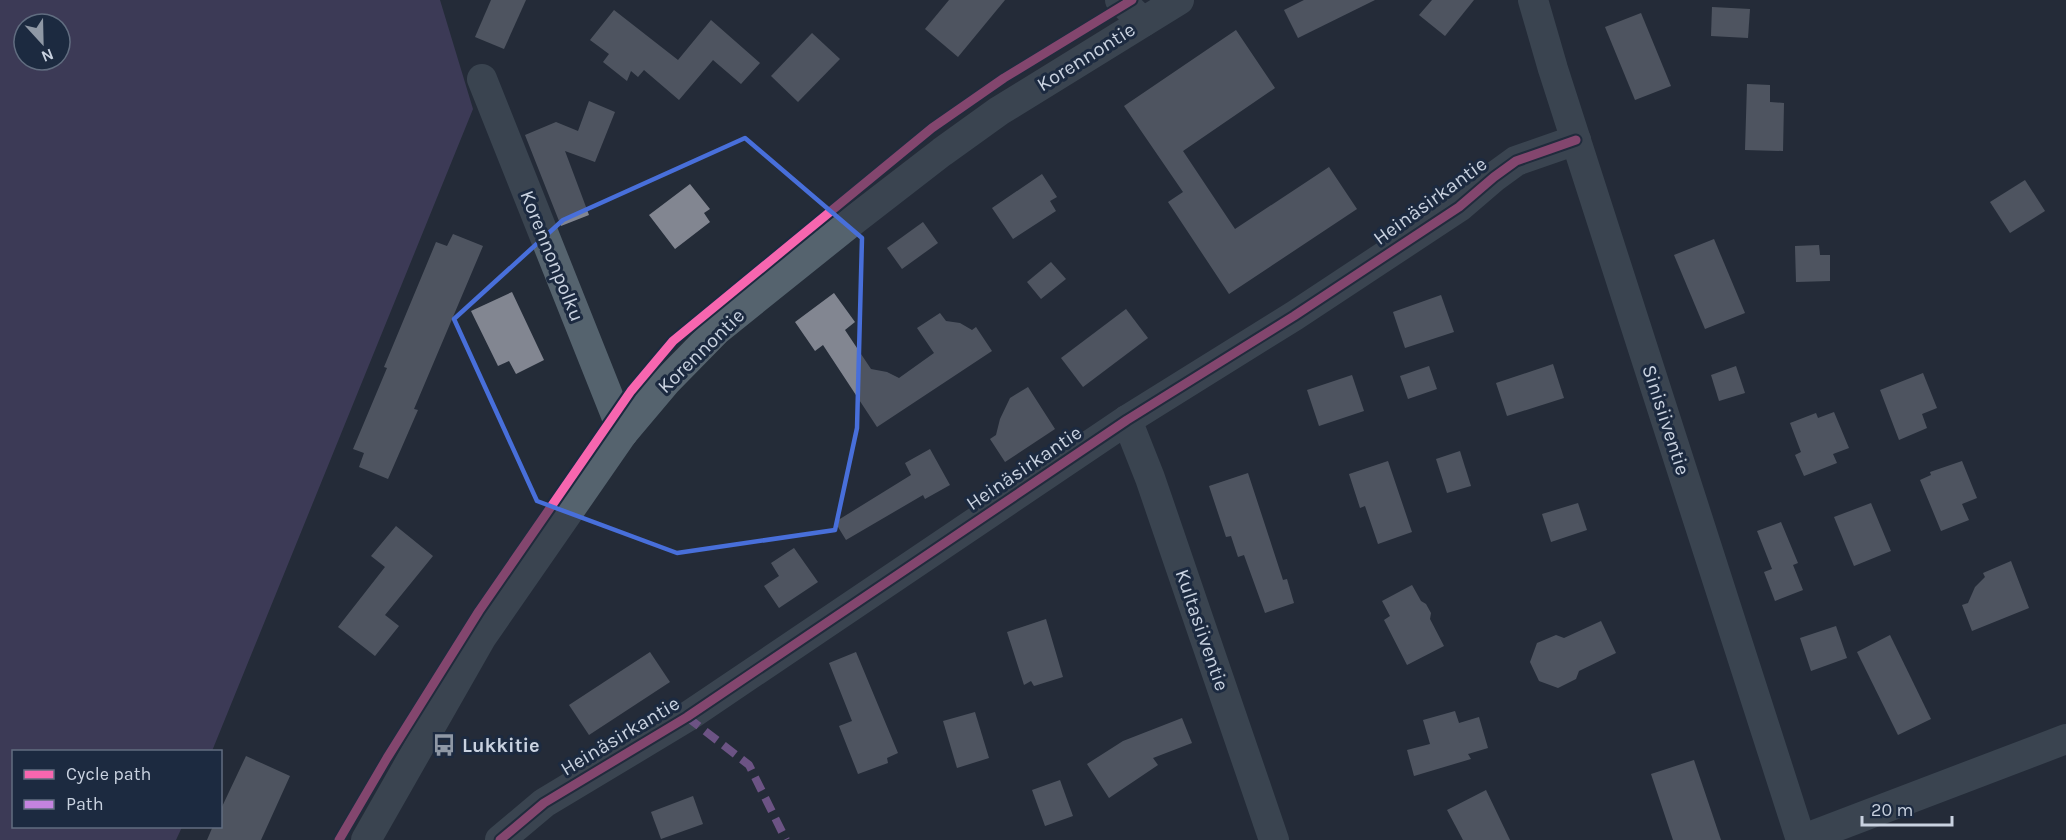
<svg xmlns="http://www.w3.org/2000/svg" width="2066" height="840" font-family="Karla,sans-serif">
<rect width="100%" height="100%" fill="#242c38"/>
<path fill="#5a4c7b" fill-rule="evenodd" d="M0,0H440L473,109L212,751L14,752V826L182,827L176,840H0ZM24,24H60V60H24Z"/>
<g fill="#828691">
<path d="M491,0H526L504,49L475,37Z"/>
<path d="M949,0H1005L958,57L925,29Z"/>
<path d="M1304,0H1375L1298,38L1284,10Z"/>
<path d="M1432,0H1474L1445,36L1419,15Z"/>
<path d="M1712,7L1750,9L1748,38L1711,36Z"/>
<path d="M614,10L678,60L711,20L760,63L741,84L713,60L679,100L644,70L638,77L631,71L627,81L603,62L609,54L590,40Z"/>
<path d="M1641,13L1671,86L1635,100L1605,27Z"/>
<path d="M1236,30L1275,88L1183,151L1235,229L1329,167L1357,209L1229,294L1168,202L1183,192L1124,106Z"/>
<path d="M812,33L840,59L798,102L771,76Z"/>
<path d="M1747,84L1770,85V102L1784,103L1783,151L1745,150Z"/>
<path d="M589,101L615,112L595,162L565,151L589,215L561,226L525,135L556,122L578,131Z"/>
<path d="M1042,174L1057,197L1050,201L1056,211L1013,239L992,208Z"/>
<path d="M2025,180L2045,211L2010,233L1990,202Z"/>
<path d="M690,184L710,209L704,213L710,222L675,249L649,215Z"/>
<path d="M923,222L938,243L902,269L887,248Z"/>
<path d="M453,234L483,246L414,409L418,410L388,479L359,467L364,453L353,449L387,368L384,367L436,242L447,246Z"/>
<path d="M1714,239L1745,313L1705,329L1674,255Z"/>
<path d="M1819,245L1820,255H1830V281L1796,282L1795,246Z"/>
<path d="M1051,262L1066,279L1041,299L1027,282Z"/>
<path d="M512,292L544,360L516,374L509,361L498,366L471,311Z"/>
<path d="M834,293L855,322L845,330L871,369L887,372L899,378L934,353L917,328L940,313L946,321L960,323L972,330L976,327L992,351L877,427L823,345L815,351L795,322Z"/>
<path d="M1441,295L1454,332L1405,348L1393,312Z"/>
<path d="M1126,309L1148,338L1083,387L1061,358Z"/>
<path d="M1553,364L1564,398L1507,416L1496,383Z"/>
<path d="M1429,366L1437,389L1408,399L1400,376Z"/>
<path d="M1736,366L1745,393L1719,401L1711,375Z"/>
<path d="M1923,373L1937,408L1922,414L1927,428L1899,440L1880,390Z"/>
<path d="M1352,375L1364,411L1319,426L1307,390Z"/>
<path d="M1028,387L1055,429L1005,462L990,439L996,435L1000,419L1010,398Z"/>
<path d="M1834,412L1849,448L1833,454L1837,463L1804,476L1795,455L1801,452L1790,423L1816,413L1818,418Z"/>
<path d="M930,449L950,485L925,499L923,495L846,540L835,522L911,475L905,463Z"/>
<path d="M1460,451L1471,486L1447,493L1436,459Z"/>
<path d="M1388,461L1412,532L1378,544L1365,506L1360,508L1349,474Z"/>
<path d="M1962,461L1977,498L1962,504L1969,520L1941,531L1920,480L1931,475L1930,472Z"/>
<path d="M1248,473L1283,580L1287,579L1294,603L1265,613L1244,555L1238,557L1231,536L1226,537L1209,486Z"/>
<path d="M1578,503L1587,530L1551,542L1542,514Z"/>
<path d="M1871,503L1891,551L1854,566L1834,517Z"/>
<path d="M1781,522L1798,563L1793,565L1803,590L1775,601L1764,572L1772,569L1757,531Z"/>
<path d="M396,526L433,556L385,615L399,626L375,656L338,627L385,567L371,556Z"/>
<path d="M794,548L818,582L779,608L764,586L779,576L771,563Z"/>
<path d="M2011,561L2029,608L1972,631L1962,605L1968,603L1975,587L1985,577L1983,573Z"/>
<path d="M1412,585L1421,601L1426,604L1431,613L1430,619L1444,646L1407,665L1384,620L1390,616L1382,601Z"/>
<path d="M1046,619L1063,677L1034,686L1031,681L1024,685L1007,632Z"/>
<path d="M1601,621L1616,653L1579,671L1576,679L1558,688L1539,681L1530,662L1537,643L1556,635L1564,638Z"/>
<path d="M1836,626L1847,658L1811,671L1800,638Z"/>
<path d="M1890,635L1931,719L1898,735L1857,652Z"/>
<path d="M650,652L670,682L589,735L569,705Z"/>
<path d="M856,652L898,753L887,758L888,763L858,774L839,726L852,721L829,663Z"/>
<path d="M1455,711L1459,723L1479,717L1488,748L1468,754L1471,759L1414,776L1407,750L1430,744L1423,720Z"/>
<path d="M975,712L989,758L957,768L943,721Z"/>
<path d="M1182,718L1192,743L1153,758L1158,765L1109,798L1087,764L1123,741Z"/>
<path d="M246,756L290,776L261,840H207L213,826H220V811Z"/>
<path d="M1694,760L1721,840H1673L1651,774Z"/>
<path d="M1060,780L1073,816L1045,826L1032,790Z"/>
<path d="M1486,790L1510,840H1463L1447,810Z"/>
<path d="M693,796L703,824L661,839L651,812Z"/>
</g>
<g fill="none" stroke-linecap="round" stroke-linejoin="round">
<g stroke="#55636e" stroke-width="30">
<path d="M1120,0L1143,22"/>
<path d="M1533,0L1553,69L1801,840"/>
<path d="M482,79L623,433"/>
<path d="M1127,420L1150,478L1274,840"/>
<path d="M366,840L481,638L623,433L666,382L717,330L854,220L942,152L999,111L1179,0"/>
<path d="M500,840L544,803L687,717L1127,420L1294,316L1459,207L1494,177L1516,161L1576,140"/>
<path d="M1801,840L2066,739"/>
</g>
<path stroke="#c483df" stroke-width="8" stroke-dasharray="15 8" stroke-linecap="butt" d="M687,717L749,765L786,840"/>
<g stroke="#1c2a40" stroke-width="13">
<g id="cycleway">
<path d="M339,840L387,758L479,611L631,391L673,341L932,128L1004,78L1132,0"/>
<path d="M500,840L544,803L687,717L1127,420L1294,316L1459,207L1494,177L1516,161L1576,140"/>
</g>
</g>
<use href="#cycleway" stroke="#f766af" stroke-width="9"/>
</g>
<path d="M0 0H2066V840H0ZM745,138L862,238L857,428L835,530L677,553L537,501L454,319L563,220Z" fill="#242c38" fill-opacity=".55" fill-rule="evenodd"/>
<path fill="none" stroke="#486fda" stroke-width="4.5" stroke-linejoin="round" d="M745,138L862,238L857,428L835,530L677,553L537,501L454,319L563,220Z"/>
<defs>
<g id="bus-bare" transform="scale(1.8)"><path d="M-5-6H5V4H4V6H2V4H-2V6H-4V4H-5ZM-3.5-4V0h7V-4ZM-3.5 1.2v1.5H-2V1.2ZM2 1.2v1.5H3.5V1.2Z" fill="#8f98a5" stroke="#1c2a40" stroke-width="2.5" paint-order="stroke"/></g>
</defs>
<g fill-rule="evenodd">
<use href="#bus-bare" x="444" y="745"/>
</g>
<g text-anchor="middle" dominant-baseline="central" stroke-width="6" stroke-linejoin="round" paint-order="stroke">
<g font-size="20" fill="#c9d2e0" stroke="#1c2a40">
<text transform="translate(1086 57) rotate(-32)">Korennontie</text>
<text transform="translate(1430 201) rotate(-36)">Heinäsirkantie</text>
<text transform="translate(552 256) rotate(68)">Korennonpolku</text>
<text transform="translate(701 351) rotate(-44)">Korennontie</text>
<text transform="translate(1666 420) rotate(72)">Sinisiiventie</text>
<text transform="translate(1024 468) rotate(-34)">Heinäsirkantie</text>
<text transform="translate(1202 630) rotate(71)">Kultasiiventie</text>
<text transform="translate(620 736) rotate(-31)">Heinäsirkantie</text>
</g>
<g font-size="20" font-weight="bold" fill="#c9d2e0" stroke="#1c2a40" text-anchor="start">
<text x="462" y="745">Lukkitie</text>
</g>
</g>
<rect x="12" y="750" width="210" height="78" fill="#1c2a40" stroke="#616d80" stroke-width="1.5"/>
<rect x="24" y="770" width="30" height="9" fill="#f766af" stroke="#616d80" stroke-width="1.5"/>
<text x="66" y="780" font-size="18" fill="#c9d2e0">Cycle path</text>
<rect x="24" y="800" width="30" height="9" fill="#c483df" stroke="#616d80" stroke-width="1.5"/>
<text x="66" y="810" font-size="18" fill="#c9d2e0">Path</text>
<g transform="translate(42 42) rotate(158)"><circle r="28" fill="#1c2a40" stroke="#616d80" stroke-width="1.5"/>
<path d="M0-4.5L10 22L0 15L-10 22Z" fill="#8f98a5"/>
<text y="-9" font-size="16" font-weight="bold" text-anchor="middle" fill="#c9d2e0">N</text>
</g>
<path d="M1862 816v9h90v-9" fill="none" stroke="#c9d2e0" stroke-width="3"/>
<text x="1871" y="816" font-size="18" fill="#c9d2e0" stroke="#1c2a40" stroke-width="4.5" paint-order="stroke">20 m</text>
</svg>
